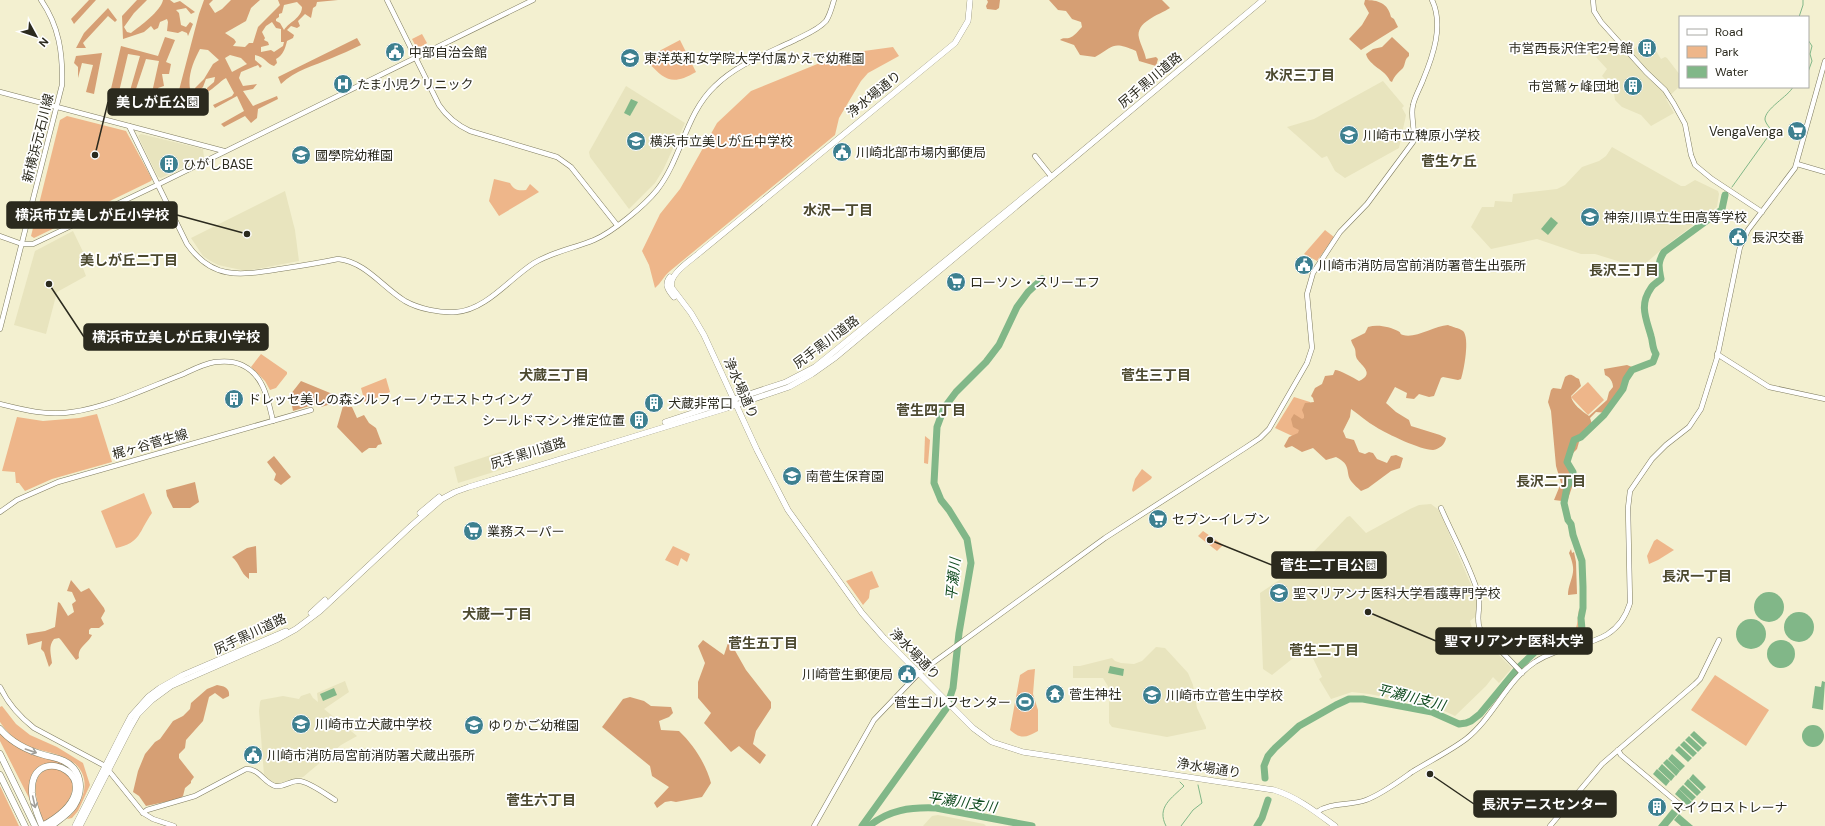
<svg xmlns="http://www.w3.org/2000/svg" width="1825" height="826" font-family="'DM Sans','Noto Sans JP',sans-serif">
<rect width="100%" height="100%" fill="#f3f0d0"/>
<g fill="#e8e4be">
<path d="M1619,38L1630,52L1648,38L1661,59L1665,57L1667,58L1680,75V86L1666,99L1674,113L1651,126L1641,115L1622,107L1615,100L1613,87L1602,76L1607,69L1596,57Z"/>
<path d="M1383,81L1404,106L1402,108L1406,115L1399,148L1345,178L1335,171L1327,156L1322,158L1287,127L1314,119Z"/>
<path d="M626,86L685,123L663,170L655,183L629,209L590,157L589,152Z"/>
<path d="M141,134L203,149L204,157L161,178L158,177L138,136Z"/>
<path d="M1612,147L1681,186H1685L1695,180L1718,191L1719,194L1717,207L1667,245L1640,268L1595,254H1581L1537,239L1491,249L1471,227L1482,207H1494L1495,201L1512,202L1513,194L1557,189L1565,185L1582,167L1599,161L1606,156Z"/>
<path d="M285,191L295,230L299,261L246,271L218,265L209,260L203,256L191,238Z"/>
<path d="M73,231L87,260L81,263L86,276L57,292L46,334L14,325L35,251Z"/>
<path d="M503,451L506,452L510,467L458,483L454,467Z"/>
<path d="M1431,504L1439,510L1477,599V607L1475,617L1470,621L1472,628L1512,668L1499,683L1493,677L1486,686L1455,716L1436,707L1369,694L1352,692L1331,699L1319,679L1322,677L1309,650L1292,659L1272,675L1263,669L1260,593L1299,567L1347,517L1350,516L1366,533L1410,509L1419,505Z"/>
<path d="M1156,647L1165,648L1188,673L1193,685L1197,708L1206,727V729L1167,737L1112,727L1109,723V688L1103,678H1073V666H1080L1112,658L1115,661L1121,663L1134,664L1142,661Z"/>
<path d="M345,681L349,692L324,709L357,736L341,745L303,777L296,778L283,784H274L268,780L264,775L259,711L260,702L261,700L283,696L299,699L301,696L310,693L313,698L318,702L317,693Z"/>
<path d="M938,815L984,824L986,826H923L932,816Z"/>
</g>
<g fill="#eeb68a">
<path d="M422,34L427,43L417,49L412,39Z"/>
<path d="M680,40L696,72C673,85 666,82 648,62L661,50Z"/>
<path d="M893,47L899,56L868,73L861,81L839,118L835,135L670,271C663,277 662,282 655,288L649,265L642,251L660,214L680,189L717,123L751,91L842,54Z"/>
<path d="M67,116L126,131L152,179L151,181L34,238L31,236L60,120Z"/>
<path d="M494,179L510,183C514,190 518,191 526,190L530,184L539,192L499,216L489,201Z"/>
<path d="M1325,230L1334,237L1317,261L1304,254Z"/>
<path d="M261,354L287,372V374L276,388L270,390L265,381L251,367Z"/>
<path d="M386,378L390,392L365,403L361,388Z"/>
<path d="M1588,382L1604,400L1588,415L1571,397Z"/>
<path d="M1294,397L1310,402L1314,446L1275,428Z"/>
<path d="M97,414L112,462L52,479L25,491L19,483H16L15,472L2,471L17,417L43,421L79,418Z"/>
<path d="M925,436L930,440L928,464L924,463Z"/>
<path d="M1142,469L1152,477L1151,479L1133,492L1132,490L1135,479Z"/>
<path d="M144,493L152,513C139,531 141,543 116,548L101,511Z"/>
<path d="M1203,531L1223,545L1217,551L1198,536Z"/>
<path d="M1657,539L1674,550L1658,560L1649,564L1647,556L1654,541Z"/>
<path d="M673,546L690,554L687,562L681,558L678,566L665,560Z"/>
<path d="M872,571L879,587L870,590L869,598L863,605L846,581Z"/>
<path d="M1579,609C1582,627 1582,639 1562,643C1579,629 1576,630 1579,609Z"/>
<path d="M1035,669L1033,694L1038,710V731C1026,738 1020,739 1010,730L1020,675L1028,670Z"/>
<path d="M1715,675L1769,710L1746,746L1691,710Z"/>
<path d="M2,706L16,724L30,735L57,747L83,763L90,785L78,811L72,818L67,819C89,798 94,768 61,756C48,751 34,750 22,743C13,738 6,731 0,722V707Z"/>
<path d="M0,731L10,741L66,765C62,765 56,763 51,763C28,765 27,785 31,802L0,741Z"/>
<path d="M53,768C57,769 63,770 65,772C77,781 73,797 64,806C59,812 51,817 44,823C38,806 25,772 53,768Z"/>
<path d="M0,786L1,788L19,826H0Z"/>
</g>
<g fill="#d69f74" fill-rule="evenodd">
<path d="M89,0H96L74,24L71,19Z"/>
<path d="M137,0H147L134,13L124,27L127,32L131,33C140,26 161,11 163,0H170L174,3L180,1L195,12L191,14L186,8L176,10L179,13L181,25L186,27L190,22L193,24L188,36L187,33L182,31L178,33L167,31L168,22L167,19L160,22L158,28L154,30L151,26L144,32L123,39L122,16Z"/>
<path d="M204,0H213L209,4L215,13L222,9L231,0H260L251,8L246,21L225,33L234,39L236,42L233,46L245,47L249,43H253L258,27L280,5L278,0H338L317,2L316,6L313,8L311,18L305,14L298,21L300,26L297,28L291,26L287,30L294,35L293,38L287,41C285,49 283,55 276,59L277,63L274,66C267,64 265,57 255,55V60L262,66L260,68L258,65L241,72L239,78L243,86L257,84L253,89L243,91L253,106L277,96L278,99L258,109L257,118L251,123L245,116L224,127L221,124L244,111L237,96L215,108L213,105L232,96L234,93L226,78C219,82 215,88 207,92V88L214,82L215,77L206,79L203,87L197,93L195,91V88L204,79L213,64L219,60L208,50L200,49C192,64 185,82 193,98L180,115L173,113L199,14ZM297,2L302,7C302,18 289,22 284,30L280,23L276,21V19L279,17V14L282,13L284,5ZM272,22L276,28L281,29V42H284L283,46L274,52L271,50L261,52V47L269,45L268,42L264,40L265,38L262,32L266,26ZM230,55L241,58L247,64L232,72L225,58Z"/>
<path d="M987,0H1000L999,8L996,10L987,9L986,6L988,2Z"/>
<path d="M1049,0H1162L1170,8C1159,15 1135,22 1139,38C1141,46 1145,52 1146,59L1156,57L1158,59L1156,66L1139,61L1136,51C1112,41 1115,46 1095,57L1080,55L1074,45L1060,40C1064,37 1065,39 1069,38C1074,37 1079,30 1082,27L1081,22L1072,19L1066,11L1058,10Z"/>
<path d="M1365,0C1378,0 1388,3 1391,17L1394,19L1398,27L1361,50L1349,39L1362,25L1369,13L1364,4Z"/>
<path d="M108,8L117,20L115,22L108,16L83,43L86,48H76L84,33Z"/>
<path d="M165,37L175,40L166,62L171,64L169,74H162L164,86L158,88L159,109L149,106L159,61L146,59L135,92L141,95L138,104L127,101L140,56L128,54L118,96L110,93L121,46L158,56Z"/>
<path d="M1392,37L1409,53V56C1404,60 1406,63 1403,68C1398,73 1395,75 1392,82L1390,81C1386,70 1369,66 1366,54L1373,49L1382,47Z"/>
<path d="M357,38L361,45C351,50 341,54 332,58C314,66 295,70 281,84L278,77Z"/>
<path d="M102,53L94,94L86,92L93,65L82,63L78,78V67L74,63L76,56Z"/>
<path d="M1448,325C1452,327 1459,328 1463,331C1470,338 1464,370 1461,379L1458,380L1443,377L1441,378L1434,396L1429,397L1419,394L1414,399L1406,398L1407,393L1395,387L1386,403L1396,412L1409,420L1411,426L1440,435L1446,438C1445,444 1440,449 1433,450C1421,450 1387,434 1376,427C1367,422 1360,415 1351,409L1350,417L1343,431L1346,438L1354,440L1359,452L1365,454L1369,452L1373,453L1377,459L1387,463L1391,456L1396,455L1403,458L1400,468L1391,471L1368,488L1361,491C1358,488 1354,485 1351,481C1345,472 1352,465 1336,457L1326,460L1313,448L1302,452L1292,446L1286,448L1284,446L1289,437L1298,433L1299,430L1293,427L1291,419L1294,414L1302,419L1304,418V415L1302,410L1305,403L1314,402L1313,398L1311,396L1315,388L1322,384L1325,376L1333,375L1335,370C1340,370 1354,378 1359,381C1375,374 1362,366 1357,359C1355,355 1356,353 1355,349C1354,346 1352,344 1351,340L1365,333L1368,327C1378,324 1390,327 1398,331C1402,333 1399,334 1403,335C1415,339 1434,326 1448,325Z"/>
<path d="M1627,365L1632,367L1633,372C1627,379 1627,387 1621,395C1617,401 1612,407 1608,413L1596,412L1590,418L1592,424L1581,435L1577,449L1570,456L1571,466L1576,475L1568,499L1562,501L1554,500L1561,483L1556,466L1551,411L1548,402L1551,390L1553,388L1561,389L1565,377C1572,372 1573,377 1579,379L1581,386L1571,396C1572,404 1582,411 1589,416L1607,400L1609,392L1613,387C1613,382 1610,377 1605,375L1604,369Z"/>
<path d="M301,381L335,395L331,404L321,407L319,403L293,411L290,395Z"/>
<path d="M343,406L352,407L357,418L364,415L369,423L376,428L382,444L378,445L376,448H369L362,453L337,427Z"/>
<path d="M274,456L291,477L281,485L274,480L276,474L267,462Z"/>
<path d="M195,482L199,502L190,508H173L167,496L166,490Z"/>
<path d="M256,546L257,573H249V579C240,573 240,563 232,557L247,548Z"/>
<path d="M1571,549L1572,553L1574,552L1576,562L1577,594L1568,595C1568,586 1572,580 1573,572C1574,566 1571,558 1569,553Z"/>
<path d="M71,580L81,592L89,588L104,608L105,611L101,618L104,624L99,628H91L89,630V634L92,635C88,644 77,647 79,658L76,660L61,640L59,638L54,639C48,646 51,654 52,663L49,667L44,652L41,649L42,641L28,645L26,634L45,631L55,627L58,602L60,603L68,616L74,612L72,604L76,601L72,592L67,591Z"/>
<path d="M703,640L724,655L729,640L746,670L771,702V708L756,731L753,744L766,755L760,764L739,746L731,752L704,723L711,713L698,698V682L705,663L698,646Z"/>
<path d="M217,685C224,686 230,688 229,696L223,699L215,693L209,697L203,721L186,740L185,748L179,754V758L194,777L191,781V783L185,788L183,796L179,799L146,806L139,796L133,792L138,771L145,754L155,742L160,739L173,721L183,716L190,709L191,703L207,689Z"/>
<path d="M630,697L644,701L651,706L671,707L673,713L669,717L659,721L661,730L679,731C693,744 706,764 711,783L702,797L676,802L671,801L665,802L657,808L654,803L669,787L652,776L650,766L602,727L623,699Z"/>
</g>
<g fill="#81b788">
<path d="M631,99L638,102L630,116L624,113Z"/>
<path d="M1551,217L1558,223L1548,235L1541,229Z"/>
<circle cx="1769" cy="607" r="15"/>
<circle cx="1799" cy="627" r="15"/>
<circle cx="1751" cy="634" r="15"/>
<circle cx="1781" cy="654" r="14"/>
<path d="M1110,666L1124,669L1123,676L1108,673Z"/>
<path d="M1822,681L1825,682L1823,710L1812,708L1815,686L1821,687Z"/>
<path d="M334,688L337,695L323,701L320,694Z"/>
<circle cx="1813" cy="736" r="11"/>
<path d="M1694,731L1707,743L1703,747L1690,735Z"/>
<path d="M1689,736L1702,748L1698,752L1685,740Z"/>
<path d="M1684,741L1697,753L1693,757L1680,745Z"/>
<path d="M1679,746L1692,758L1688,762L1675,750Z"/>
<path d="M1672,754L1685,766L1680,771L1668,759Z"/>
<path d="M1667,759L1680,771L1676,776L1663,763Z"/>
<path d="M1662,764L1675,776L1671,781L1658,769Z"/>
<path d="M1657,769L1670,781L1666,786L1653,774Z"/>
<path d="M1693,774L1706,787L1702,791L1689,779Z"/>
<path d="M1688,779L1701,792L1697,796L1684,784Z"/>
<path d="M1683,785L1696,797L1692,801L1679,789Z"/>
<path d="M1679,789L1692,802L1688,806L1675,794Z"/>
<path d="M1672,809L1678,814L1668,826H1658Z"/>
<path d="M1679,814L1693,826H1681L1674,820Z"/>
</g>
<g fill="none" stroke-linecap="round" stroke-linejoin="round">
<g stroke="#81b788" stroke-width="1">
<path d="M1799,17L1803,5V0"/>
<path d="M1808,40L1812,46L1810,54L1812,61L1808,72"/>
<path d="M1732,187L1772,131C1770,128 1766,124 1765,120C1764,109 1789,96 1793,87"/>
<path d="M1725,195L1728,192"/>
<path d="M1166,826C1156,807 1172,798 1184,786L1180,782"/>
<path d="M1181,826L1193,810L1202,803L1198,785"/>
</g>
<g stroke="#81b788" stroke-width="7">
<path d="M1265,778L1264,766L1268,756L1275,748L1299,726L1336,705L1349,699H1363L1432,712L1459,724L1466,723L1471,721L1480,714L1518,668L1535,652L1574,640L1582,629L1581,618L1583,608V587L1582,561L1573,535L1571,524L1568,520L1564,503L1567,487L1573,477V472L1567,462L1574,440L1581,437L1604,415L1623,389L1626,379L1632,370L1653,362L1656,354C1652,348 1653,342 1651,336C1646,318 1639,305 1651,288C1653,284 1658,282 1661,279C1659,268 1657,263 1664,252L1720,211L1722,209L1725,195"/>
<path d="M862,826L946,709L953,688L959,633L971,563L967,539L949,510L941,500L934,483L937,427L944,408L956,392L986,362L999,345L1017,307L1028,292L1042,279"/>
<path d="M869,826C889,810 910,807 936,808L1032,826"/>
<path d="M1257,826L1262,818L1268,800"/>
</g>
<g stroke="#7e7b5f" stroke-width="5.5">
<g id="minor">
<path d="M387,0L439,105C447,117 457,125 470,131L557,157L571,167L617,225"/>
<path d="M1593,0L1594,11L1601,22L1646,72L1665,90L1674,104L1685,124L1691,155L1695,165L1712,179L1762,212"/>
<path d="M0,92L224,151"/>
<path d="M129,126L187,244C213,281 241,275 280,269C300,266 319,263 338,259C366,262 382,287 405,301C419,309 440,313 456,312C486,310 509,279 534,263C552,252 575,248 594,240C613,232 645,205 657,190C682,158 685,114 715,86C736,65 766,54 793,41C804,35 817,31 826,21C830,15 832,7 834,0"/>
<path d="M1035,156L1051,176"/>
<path d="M1797,164L1825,172"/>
<path d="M0,236L22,244H33L155,186L533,0"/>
<path d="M0,329L62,85C63,53 59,26 41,0"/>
<path d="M1717,354L1769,387L1825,399"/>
<path d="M0,404C24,410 47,416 72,412C108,407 147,388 181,375C192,370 203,364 215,362C223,361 234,361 242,365C264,375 268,400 273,421"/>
<path d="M1441,508C1452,534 1470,566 1478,593C1482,605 1475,618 1480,629L1522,673"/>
<path d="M0,512L17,500L58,482L311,410"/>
<path d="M0,687C8,704 20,717 34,728L105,766L143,813L153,819L174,826"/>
<path d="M1618,750L1621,755L1684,808"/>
<path d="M1317,812C1331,802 1349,806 1366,800C1382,794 1398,782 1412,772C1430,761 1450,751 1466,739C1493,718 1507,680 1535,662C1569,639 1615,652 1630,603L1628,508L1630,491L1652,459L1666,445L1689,427L1701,409L1717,358L1740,247L1748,230L1795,168L1825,61"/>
<path d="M143,813L147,810L195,796L246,769C260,769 263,782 275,786C284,788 290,780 299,781C308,781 327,795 335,800"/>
<path d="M814,826L874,720L919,673L1105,538L1245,448L1260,438L1269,429L1307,363L1312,348L1307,294L1313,273L1340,232L1367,204L1413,142C1416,130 1410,117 1413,105C1415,96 1420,88 1423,80C1433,56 1444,25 1432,0"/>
<path d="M1550,826L1602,764L1695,684L1700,679L1719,640"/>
</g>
</g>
<g stroke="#7e7b5f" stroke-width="6">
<g id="major">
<path d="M970,0L968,21L955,43L698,254C690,261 667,275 672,288L691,313L704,335L757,450L788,510L862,613L884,638L973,728L992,742L1023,752L1274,790C1297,797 1316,812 1335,826"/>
<path d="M670,277C664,284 668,290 674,297"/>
<path d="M665,422L786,382L815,367L1046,179"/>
<path d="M420,513L439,497"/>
<path d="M311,613L325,600"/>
<path d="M75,826L122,733L131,716L148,697L160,688L183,675L286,631"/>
<path d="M80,826L130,728L138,714L152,700L171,686L276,640L296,629L320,611L411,526L442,499L455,492L469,487L727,408L789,387L812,374L836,357L1263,0"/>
</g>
</g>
<g stroke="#7e7b5f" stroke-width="7">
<g id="highway">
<path d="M0,729C12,743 26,750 44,755C51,757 58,758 64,761C82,770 84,790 74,806C69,814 59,820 51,826"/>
<path d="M0,754L35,826"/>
<path d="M0,775L25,826"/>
<path d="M42,826C38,816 33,805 32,793C29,735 125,781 42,826"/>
</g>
</g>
<use href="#minor" stroke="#fff" stroke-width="4.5"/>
<use href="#major" stroke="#fff" stroke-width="5.5"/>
<use href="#highway" stroke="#fff" stroke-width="6"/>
</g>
<defs><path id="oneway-shaft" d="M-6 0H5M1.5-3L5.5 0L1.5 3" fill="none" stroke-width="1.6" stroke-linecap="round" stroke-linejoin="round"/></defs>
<g stroke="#a09f9a">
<use href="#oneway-shaft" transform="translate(31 751) rotate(19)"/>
<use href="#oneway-shaft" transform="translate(34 802) rotate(77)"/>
</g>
<defs>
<g id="building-disc" transform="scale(1)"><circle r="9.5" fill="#3d8090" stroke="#fff"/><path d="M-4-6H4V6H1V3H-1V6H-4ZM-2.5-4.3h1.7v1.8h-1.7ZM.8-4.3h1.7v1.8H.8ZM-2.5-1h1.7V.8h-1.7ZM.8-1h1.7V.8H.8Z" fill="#fff"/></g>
<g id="civic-disc" transform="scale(1)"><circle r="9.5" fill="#3d8090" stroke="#fff"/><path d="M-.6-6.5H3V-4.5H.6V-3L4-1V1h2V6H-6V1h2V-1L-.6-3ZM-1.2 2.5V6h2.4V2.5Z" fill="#fff"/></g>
<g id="school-disc" transform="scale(1)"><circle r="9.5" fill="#3d8090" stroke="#fff"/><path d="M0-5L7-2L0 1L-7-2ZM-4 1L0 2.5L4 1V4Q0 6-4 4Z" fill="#fff"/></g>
<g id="hospital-disc" transform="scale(1)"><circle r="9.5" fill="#3d8090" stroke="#fff"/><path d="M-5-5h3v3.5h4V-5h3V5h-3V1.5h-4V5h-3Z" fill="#fff"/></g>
<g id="supermarket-disc" transform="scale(1)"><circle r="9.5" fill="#3d8090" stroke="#fff"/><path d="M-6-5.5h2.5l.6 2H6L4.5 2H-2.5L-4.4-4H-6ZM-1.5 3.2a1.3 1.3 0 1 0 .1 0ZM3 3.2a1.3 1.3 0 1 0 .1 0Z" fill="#fff"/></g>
<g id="temple-disc" transform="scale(1)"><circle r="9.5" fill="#3d8090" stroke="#fff"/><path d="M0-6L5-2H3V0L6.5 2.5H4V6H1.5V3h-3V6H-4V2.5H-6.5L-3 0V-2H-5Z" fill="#fff"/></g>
<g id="stadium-disc" transform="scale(1)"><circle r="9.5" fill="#3d8090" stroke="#fff"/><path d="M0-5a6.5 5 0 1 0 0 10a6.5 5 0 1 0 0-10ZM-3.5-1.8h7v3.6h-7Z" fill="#fff"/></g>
</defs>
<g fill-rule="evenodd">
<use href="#building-disc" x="1647" y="48"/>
<use href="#civic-disc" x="395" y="52"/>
<use href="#school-disc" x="630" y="58"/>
<use href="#hospital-disc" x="343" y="84"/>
<use href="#building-disc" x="1633" y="86"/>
<use href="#supermarket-disc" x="1797" y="131"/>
<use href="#school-disc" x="1349" y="135"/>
<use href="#school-disc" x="636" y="141"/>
<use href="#civic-disc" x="842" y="152"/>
<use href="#school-disc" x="301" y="155"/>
<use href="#building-disc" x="169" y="164"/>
<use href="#school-disc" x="1590" y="217"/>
<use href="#civic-disc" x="1738" y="237"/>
<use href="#civic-disc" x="1304" y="265"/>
<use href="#supermarket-disc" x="956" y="282"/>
<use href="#building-disc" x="234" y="399"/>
<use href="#building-disc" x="654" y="403"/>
<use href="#building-disc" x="639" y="420"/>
<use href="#school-disc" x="792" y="476"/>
<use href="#supermarket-disc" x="1158" y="519"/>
<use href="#supermarket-disc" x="473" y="531"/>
<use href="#school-disc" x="1279" y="593"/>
<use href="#civic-disc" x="907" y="674"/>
<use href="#temple-disc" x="1055" y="694"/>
<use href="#school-disc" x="1152" y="695"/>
<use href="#stadium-disc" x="1025" y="702"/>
<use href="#school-disc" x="301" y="724"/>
<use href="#school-disc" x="474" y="725"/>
<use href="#civic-disc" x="253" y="755"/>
<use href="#building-disc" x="1657" y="807"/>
</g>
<g text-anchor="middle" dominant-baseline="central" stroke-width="3.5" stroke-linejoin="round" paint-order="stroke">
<g font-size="13" fill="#2b2a1e" stroke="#fff" text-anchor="start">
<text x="1633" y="48" text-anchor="end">市営西長沢住宅2号館</text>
<text x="409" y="52">中部自治会館</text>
<text x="644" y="58">東洋英和女学院大学付属かえで幼稚園</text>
<text x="357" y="84">たま小児クリニック</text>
<text x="1619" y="86" text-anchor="end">市営鷲ヶ峰団地</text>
<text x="1783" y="131" text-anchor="end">VengaVenga</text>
<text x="1363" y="135">川崎市立稗原小学校</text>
<text x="650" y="141">横浜市立美しが丘中学校</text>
<text x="856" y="152">川崎北部市場内郵便局</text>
<text x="315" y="155">國學院幼稚園</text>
<text x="183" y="164">ひがしBASE</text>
<text x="1604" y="217">神奈川県立生田高等学校</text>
<text x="1752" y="237">長沢交番</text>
<text x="1318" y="265">川崎市消防局宮前消防署菅生出張所</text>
<text x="970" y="282">ローソン・スリーエフ</text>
<text x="248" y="399">ドレッセ美しの森シルフィーノウエストウイング</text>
<text x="668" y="403">犬蔵非常口</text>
<text x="625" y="420" text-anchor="end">シールドマシン推定位置</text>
<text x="806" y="476">南菅生保育園</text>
<text x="1172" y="519">セブン-イレブン</text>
<text x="487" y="531">業務スーパー</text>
<text x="1293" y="593">聖マリアンナ医科大学看護専門学校</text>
<text x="893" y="674" text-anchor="end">川崎菅生郵便局</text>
<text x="1069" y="694">菅生神社</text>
<text x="1166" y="695">川崎市立菅生中学校</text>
<text x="1011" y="702" text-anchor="end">菅生ゴルフセンター</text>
<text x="315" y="724">川崎市立犬蔵中学校</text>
<text x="488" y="725">ゆりかご幼稚園</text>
<text x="267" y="755">川崎市消防局宮前消防署犬蔵出張所</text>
<text x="1671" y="807">マイクロストレーナ</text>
</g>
<g font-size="13" fill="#2b2a1e" stroke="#fff">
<text transform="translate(1150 80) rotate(-40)">尻手黒川道路</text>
<text transform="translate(874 94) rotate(-39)">浄水場通り</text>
<text transform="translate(38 138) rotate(-76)">新横浜元石川線</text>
<text transform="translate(826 342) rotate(-37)">尻手黒川道路</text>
<text transform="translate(741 388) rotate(66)">浄水場通り</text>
<text transform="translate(150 444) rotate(-16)">梶ヶ谷菅生線</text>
<text transform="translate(528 453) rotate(-17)">尻手黒川道路</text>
<text transform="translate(250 634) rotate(-25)">尻手黒川道路</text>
<text transform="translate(915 654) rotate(46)">浄水場通り</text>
<text transform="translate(1209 768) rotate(9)">浄水場通り</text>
</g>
<g font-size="14" font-weight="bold" fill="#4c492f" stroke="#fff">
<text x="1300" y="75">水沢三丁目</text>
<text x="1449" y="161">菅生ケ丘</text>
<text x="838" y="210">水沢一丁目</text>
<text x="129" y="260">美しが丘二丁目</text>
<text x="1624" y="270">長沢三丁目</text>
<text x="554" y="375">犬蔵三丁目</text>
<text x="1156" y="375">菅生三丁目</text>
<text x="931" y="410">菅生四丁目</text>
<text x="1551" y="481">長沢二丁目</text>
<text x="1697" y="576">長沢一丁目</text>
<text x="497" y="614">犬蔵一丁目</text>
<text x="763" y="643">菅生五丁目</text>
<text x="1324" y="650">菅生二丁目</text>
<text x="541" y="800">菅生六丁目</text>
</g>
<g font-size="14" font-style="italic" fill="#104b1f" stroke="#fff">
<text transform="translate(953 579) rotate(-84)">平瀬川</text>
<text transform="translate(1411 697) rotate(14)">平瀬川支川</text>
<text transform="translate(962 802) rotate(9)">平瀬川支川</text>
</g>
</g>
<path fill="none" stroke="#2b2a1e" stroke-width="1.5" d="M95 155L108 102M247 234L177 215M49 284L84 337M1210 540L1272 565M1368 612L1436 641M1430 774L1474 804"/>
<g fill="#2b2a1e" stroke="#fff" stroke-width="1.5">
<circle cx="95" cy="155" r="4"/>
<circle cx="247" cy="234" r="4"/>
<circle cx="49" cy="284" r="4"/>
<circle cx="1210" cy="540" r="4"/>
<circle cx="1368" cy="612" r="4"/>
<circle cx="1430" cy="774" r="4"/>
</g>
<g fill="#2b2a1e" stroke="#2b2a1e" stroke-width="1.5">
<rect x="108" y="89" width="100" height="26" rx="4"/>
<rect x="7" y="202" width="170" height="26" rx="4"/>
<rect x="84" y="324" width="184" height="26" rx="4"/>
<rect x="1272" y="552" width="114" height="26" rx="4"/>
<rect x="1436" y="628" width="156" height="26" rx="4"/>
<rect x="1474" y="791" width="142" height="26" rx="4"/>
</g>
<g font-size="14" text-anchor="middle" font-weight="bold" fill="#fff">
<text x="158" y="107">美しが丘公園</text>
<text x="92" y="220">横浜市立美しが丘小学校</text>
<text x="176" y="342">横浜市立美しが丘東小学校</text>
<text x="1329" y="570">菅生二丁目公園</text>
<text x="1514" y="646">聖マリアンナ医科大学</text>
<text x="1545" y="809">長沢テニスセンター</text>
</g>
<rect x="1679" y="16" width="130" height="72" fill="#ffffff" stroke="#aaaaa5"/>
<rect x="1687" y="29" width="20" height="6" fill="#ffffff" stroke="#aaaaa5"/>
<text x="1715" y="36" font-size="12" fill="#2b2a1e">Road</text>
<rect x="1687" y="46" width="20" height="12" fill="#eeb68a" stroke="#aaaaa5"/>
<text x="1715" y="56" font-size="12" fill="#2b2a1e">Park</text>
<rect x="1687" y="66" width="20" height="12" fill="#81b788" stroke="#aaaaa5"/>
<text x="1715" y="76" font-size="12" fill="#2b2a1e">Water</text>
<g transform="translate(36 36) rotate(130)" stroke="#ffffff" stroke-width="3" paint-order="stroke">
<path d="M0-3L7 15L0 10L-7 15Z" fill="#2b2a1e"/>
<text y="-6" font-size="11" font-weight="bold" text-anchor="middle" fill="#2b2a1e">N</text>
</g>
</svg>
